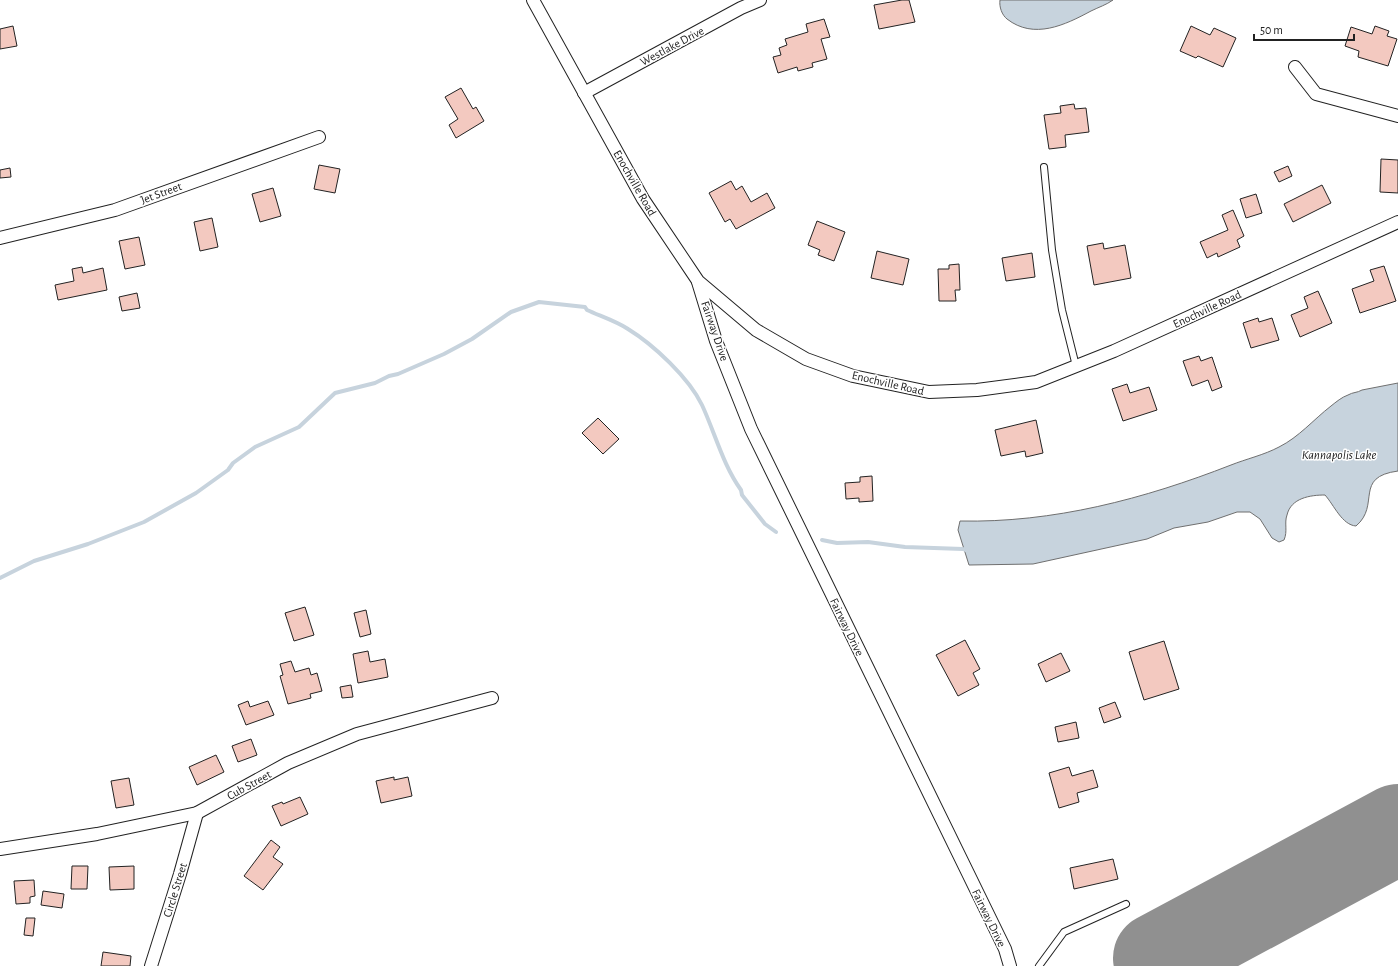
<svg xmlns="http://www.w3.org/2000/svg" width="1398" height="966" font-family="'Alegreya Sans',sans-serif">
<rect width="100%" height="100%" fill="#fff"/>
<g fill="#c7d3dd" stroke="#6f6f6f">
<path d="M1000,0H1113C1106,5 1099,7 1091,11C1065,25 1034,40 1007,19C1002,15 999,7 1000,0Z"/>
<path d="M1398,383V471C1353,477 1381,505 1356,526C1342,525 1334,505 1325,495C1310,495 1291,498 1287,515C1284,523 1288,531 1284,540L1279,542L1272,538L1260,519L1250,512H1237L1208,522L1174,528L1147,539L1033,564L969,565L958,530L960,521C1053,523 1144,499 1231,465C1246,459 1264,455 1279,447C1299,437 1313,420 1331,406C1336,402 1342,397 1348,395C1353,392 1357,393 1362,390Z"/>
</g>
<g fill="none" stroke-linecap="round" stroke-linejoin="round">
<g stroke="#c7d3dd" stroke-width="4">
<path d="M822,540L837,543L868,542L905,547L963,549L968,551"/>
<path d="M0,578L34,561L88,544L144,522L196,493L228,470L233,463L255,447L299,427L335,393L375,383L389,376L398,374L444,354L472,339L511,312L539,302L585,307L587,310C600,316 616,321 628,329C654,345 689,378 702,405C715,433 723,465 741,490L742,495L765,524L776,532"/>
</g>
<path stroke="#909090" stroke-width="90" d="M1158,958L1398,829"/>
</g>
<g fill="#f3c9c0" stroke="#222">
<path d="M902,0H909L915,22L879,29L874,5Z"/>
<path d="M824,19L830,37L821,39L827,59L812,63L813,67L798,71L797,67L778,73L773,57L781,55L779,48L787,45L785,39L808,32L806,24Z"/>
<path d="M13,26L17,46L0,49V29Z"/>
<path d="M1191,26L1210,35L1214,28L1236,38L1223,67L1198,56L1196,58L1180,51Z"/>
<path d="M1375,26L1389,31L1387,36L1397,39L1388,66L1358,57L1359,51L1345,46L1351,27L1372,34Z"/>
<path d="M461,88L473,109L476,107L484,121L456,138L449,125L458,119L445,97Z"/>
<path d="M1074,104L1075,109L1086,108L1089,132L1065,135L1066,147L1049,149L1044,115L1061,113L1060,106Z"/>
<path d="M1381,159L1398,160V193L1380,192Z"/>
<path d="M319,165L340,169L335,193L314,189Z"/>
<path d="M1288,166L1292,176L1279,182L1274,172Z"/>
<path d="M10,168L11,177L0,178V170Z"/>
<path d="M731,181L736,190L742,186L751,202L767,193L775,208L736,229L730,219L725,222L709,193Z"/>
<path d="M1322,185L1331,203L1293,222L1284,204Z"/>
<path d="M273,188L281,216L260,222L252,194Z"/>
<path d="M1256,194L1262,213L1246,218L1240,199Z"/>
<path d="M1233,210L1244,236L1237,240L1240,247L1218,257L1217,253L1207,258L1200,242L1228,230L1222,215Z"/>
<path d="M212,218L218,247L200,251L194,222Z"/>
<path d="M817,221L845,232L834,261L818,255L820,250L808,245Z"/>
<path d="M139,237L145,265L125,269L119,241Z"/>
<path d="M1103,243L1104,249L1125,245L1131,278L1094,285L1087,246Z"/>
<path d="M877,251L909,259L903,285L871,278Z"/>
<path d="M1032,253L1035,277L1006,281L1002,258Z"/>
<path d="M959,264L960,290H955L956,301H939L938,269H949V265Z"/>
<path d="M1384,266L1396,301L1360,313L1352,289L1374,281L1370,270Z"/>
<path d="M82,267L83,273L103,268L107,290L58,300L55,285L74,281L72,269Z"/>
<path d="M1318,291L1332,323L1300,337L1291,315L1308,308L1304,297Z"/>
<path d="M137,293L140,308L122,311L119,297Z"/>
<path d="M1258,318L1259,322L1272,318L1279,340L1251,348L1243,323Z"/>
<path d="M1199,356L1201,361L1212,357L1222,387L1212,391L1208,380L1192,386L1183,361Z"/>
<path d="M1127,384L1130,393L1149,387L1157,410L1123,421L1112,389Z"/>
<path d="M598,418L619,439L603,454L582,433Z"/>
<path d="M1036,420L1043,453L1026,457L1025,451L1001,456L995,430Z"/>
<path d="M872,476L873,501L859,502V498L846,499L845,483L860,482V477Z"/>
<path d="M305,607L314,635L294,641L285,613Z"/>
<path d="M366,610L371,634L360,637L354,613Z"/>
<path d="M965,640L980,669L973,673L979,685L958,696L936,655Z"/>
<path d="M1164,641L1179,689L1144,700L1129,652Z"/>
<path d="M368,651L370,662L385,659L388,677L358,683L353,654Z"/>
<path d="M1061,653L1070,671L1046,682L1038,664Z"/>
<path d="M291,661L295,672L309,668L311,675L317,673L322,691L310,694L311,698L288,704L280,676L283,675L280,664Z"/>
<path d="M351,685L353,697L342,698L340,687Z"/>
<path d="M248,701L250,707L268,701L274,715L246,725L238,705Z"/>
<path d="M1115,702L1121,717L1104,723L1099,708Z"/>
<path d="M1076,722L1079,738L1058,742L1055,727Z"/>
<path d="M251,739L257,755L238,762L232,746Z"/>
<path d="M216,755L224,772L197,785L189,767Z"/>
<path d="M1069,767L1072,776L1093,770L1098,787L1077,793L1079,802L1059,808L1049,773Z"/>
<path d="M394,777V780L408,777L412,796L381,803L376,781Z"/>
<path d="M129,778L134,805L116,808L111,781Z"/>
<path d="M300,797L308,814L281,826L272,806L282,802L283,804Z"/>
<path d="M271,840L280,847L273,857L283,864L263,890L244,876Z"/>
<path d="M1113,859L1118,879L1074,889L1070,868Z"/>
<path d="M72,866H88L87,889H71Z"/>
<path d="M134,866V889L110,890L109,867Z"/>
<path d="M34,880L35,896L30,897V903L16,904L14,881Z"/>
<path d="M43,891L64,894L62,908L41,905Z"/>
<path d="M26,918H35L33,936L24,935Z"/>
<path d="M103,952L131,956L130,966H101Z"/>
</g>
<g fill="none" stroke-linecap="round" stroke-linejoin="round">
<g stroke="#222" stroke-width="8">
<g id="service">
<path d="M1044,167L1052,250L1062,310L1076,366"/>
<path d="M1039,966L1064,932L1126,904"/>
</g>
</g>
<g stroke="#222" stroke-width="14">
<g id="minor">
<path d="M533,0L643,199L698,281L756,330L806,359L853,376L929,392L977,390L1036,382L1114,351L1398,222"/>
<path d="M1295,67L1316,94L1398,116"/>
<path d="M584,93L741,8L760,0"/>
<path d="M0,238L115,210L319,137"/>
<path d="M698,282L716,341L751,429L1005,949L1010,966"/>
<path d="M0,849L97,834L197,813L288,763L357,734L492,698"/>
<path d="M151,966L180,874L197,813"/>
</g>
</g>
<use href="#service" stroke="#fff" stroke-width="6"/>
<use href="#minor" stroke="#fff" stroke-width="12"/>
</g>
<g text-anchor="middle" dominant-baseline="central" stroke-width="3" stroke-linejoin="round" paint-order="stroke">
<g font-size="12" fill="#222" stroke="#fff">
<text transform="translate(672 46) rotate(-28)">Westlake Drive</text>
<text transform="translate(635 183) rotate(60)">Enochville Road</text>
<text transform="translate(161 193) rotate(-20)">Jet Street</text>
<text transform="translate(1207 309) rotate(-25)">Enochville Road</text>
<text transform="translate(715 331) rotate(71)">Fairway Drive</text>
<text transform="translate(888 383) rotate(13)">Enochville Road</text>
<text transform="translate(847 627) rotate(64)">Fairway Drive</text>
<text transform="translate(249 785) rotate(-29)">Cub Street</text>
<text transform="translate(175 890) rotate(-73)">Circle Street</text>
<text transform="translate(989 918) rotate(64)">Fairway Drive</text>
</g>
<g font-size="13" font-style="italic" fill="#222" stroke="#fff">
<text x="1339" y="455">Kannapolis Lake</text>
</g>
</g>
<path d="M1254 34v6h100v-6" fill="none" stroke="#222222" stroke-width="2"/>
<text x="1260" y="34" font-size="12" fill="#222222" stroke="#ffffff" stroke-width="3" paint-order="stroke">50 m</text>
</svg>
